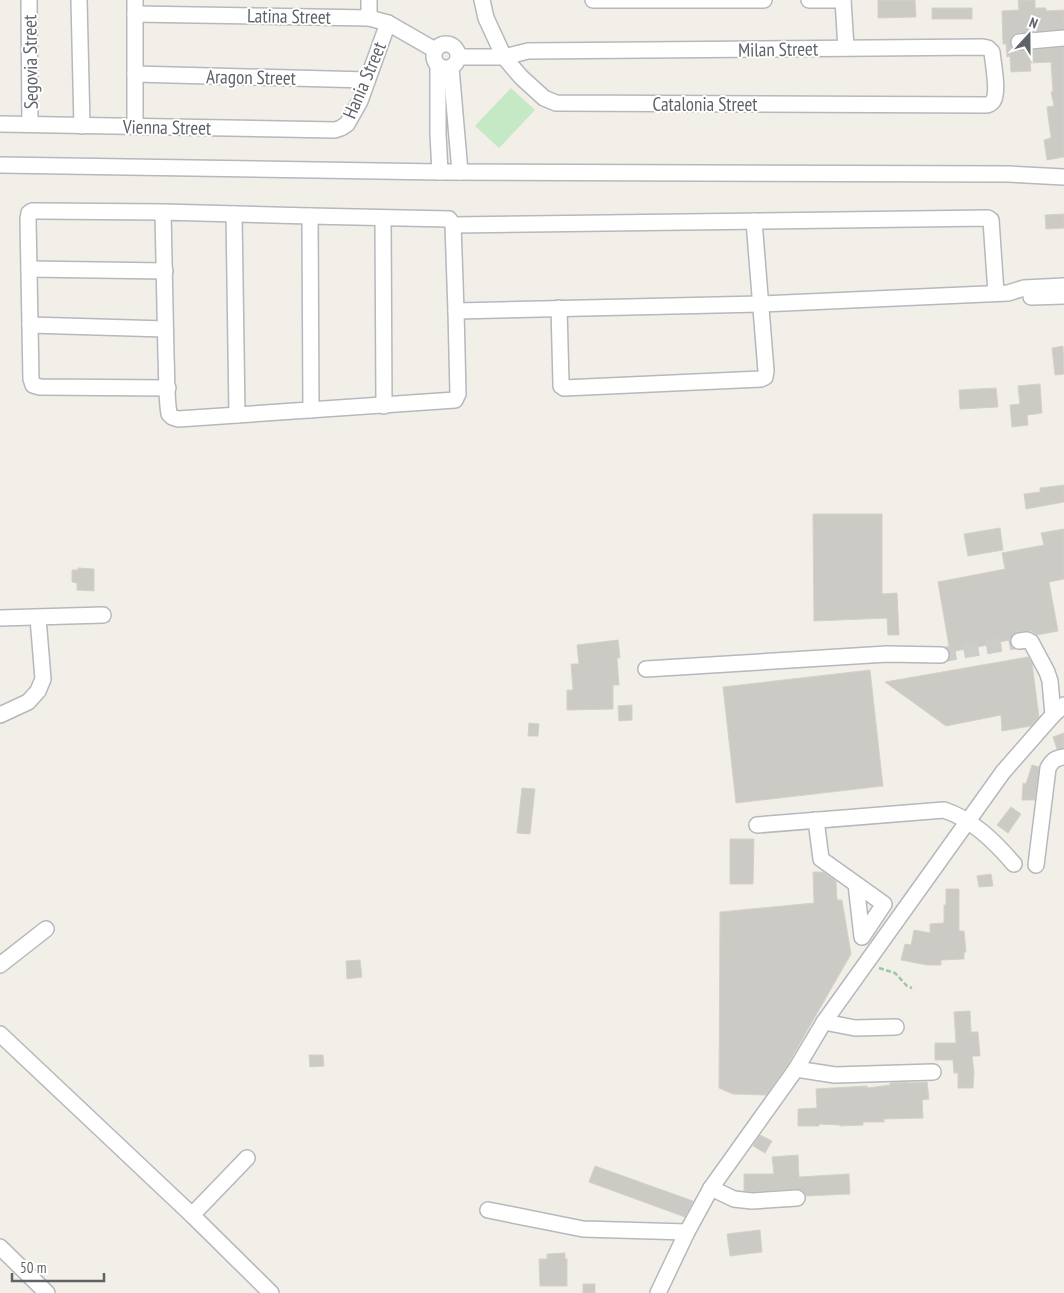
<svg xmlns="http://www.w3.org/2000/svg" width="1064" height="1293" font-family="'PT Sans Narrow',sans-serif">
<rect width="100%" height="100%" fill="#f1efe8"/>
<path fill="#c5e8c5" d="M511,88L535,110L499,148L475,126Z"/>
<g fill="#cccac5" stroke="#d6d1c6">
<path d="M878,0H915L916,17L878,18Z"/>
<path d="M1018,0H1035V8H1046V11L1064,10V29L1018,33L1013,35L1011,38L1010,42L1012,48L1016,51H1019L1064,47V157L1047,160L1044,140L1051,138L1047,107L1054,106L1051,92H1053L1051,62L1030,63L1031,71L1011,72L1010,56L1007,57L1006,44H1003L1002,11L1019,10Z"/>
<rect x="932" y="8" width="40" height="11"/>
<path d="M1064,214V228L1046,229L1045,215Z"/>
<path d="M1063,346L1064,374L1055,375L1052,348Z"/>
<path d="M1040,384L1042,413L1027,415L1028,425L1012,427L1010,405L1020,404L1018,386Z"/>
<path d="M996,388L998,407L960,409L959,390Z"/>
<path d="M1064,485V502L1026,509L1024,494L1040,492V488Z"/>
<path d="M813,514H882V594L897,593L899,635H888L887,618L814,621Z"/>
<path d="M1000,528L1003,550L968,556L964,534Z"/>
<path d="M1064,529V579L1049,582L1058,631L1037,635L1031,631L1018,632L1013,634L1010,640L999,642V643L950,652L938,582L1005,569L1002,553L1044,545L1041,533Z"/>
<path d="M78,568L94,569V591L77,590V583L72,582V570H78Z"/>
<path d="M618,640L620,658H617L619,685H613V709L567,710V690H573L571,664H579L577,645Z"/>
<path d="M1028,657L1032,663L1039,717L1031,726L1002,731L1001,715L946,726L885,682Z"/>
<path d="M870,670L883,786L736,803L723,687Z"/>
<path d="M632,705V720L619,721L618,706Z"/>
<path d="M529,723L539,724L538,736H528Z"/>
<path d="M1064,733V748L1057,749L1053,737Z"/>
<path d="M1032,765L1039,767L1035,800H1022L1023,783L1026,784Z"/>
<path d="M522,788L535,789L530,834L517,833Z"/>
<path d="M1011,807L1021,814L1008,833L997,825Z"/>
<path d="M730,839H754L753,884H730Z"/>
<path d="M813,872H823L836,881L837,900H842L851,954L788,1064L766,1095L733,1094L719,1088L720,912L814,903Z"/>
<path d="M991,874L993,886L979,887L977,876Z"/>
<path d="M946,889H959V931H964L966,952H964V959L941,960V965H927L901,960L905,944L911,945L914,930L930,933V924L944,923V905H946Z"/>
<path d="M360,960L362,977L347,979L346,961Z"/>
<path d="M970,1011L971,1032H978L980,1056H972L974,1072L973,1088H958V1073H954L953,1060H935V1043H956L954,1012Z"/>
<path d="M309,1055H323L324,1066L310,1067Z"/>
<path d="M908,1082V1083L927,1082L929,1099L922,1100L923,1118L884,1119V1122H863V1125L840,1126V1125L819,1124V1126H798V1109L817,1108L816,1089L867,1086V1088L890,1085V1083Z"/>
<path d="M760,1135L772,1141L765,1153L753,1146Z"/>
<path d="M798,1155L799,1177L849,1174L850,1194L806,1196L802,1190L796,1189L752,1192L744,1191V1174H774L772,1157Z"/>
<path d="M595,1166L693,1201L685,1217L589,1182Z"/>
<path d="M760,1230L762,1252L730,1256L727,1234Z"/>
<path d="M565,1253V1259H567V1286H540L539,1259H547V1254Z"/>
<rect x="583" y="1284" width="12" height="9"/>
</g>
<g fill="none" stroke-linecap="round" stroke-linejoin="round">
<path stroke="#ccccc8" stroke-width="15" stroke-dasharray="15 8" stroke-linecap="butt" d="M941,655L1019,641"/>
<g stroke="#b5b8bc" stroke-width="18">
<g id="minor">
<path d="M29,0L30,124"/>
<path d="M79,0L82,126"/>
<path d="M135,0V126"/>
<path d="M593,0H764"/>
<path d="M809,0H843"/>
<path d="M843,0L846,48"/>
<path d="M135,14L369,18L388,23L435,50"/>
<path d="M369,18V0"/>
<path d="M1019,42L1064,38"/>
<circle cx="446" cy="56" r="12"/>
<path d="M459,57H504L528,51L983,47L988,48L992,52C993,63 999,92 993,101C991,104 990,104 987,105L556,103L544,98L521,77L504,57L486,18L482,0"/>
<path d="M438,66V134L440,172"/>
<path d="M451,68L460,172"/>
<path d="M135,74L367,80"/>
<path d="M0,124L335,130L341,128L347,124L360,101L388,23"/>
<path d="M0,165L440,172L1008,174L1064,177"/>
<path d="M163,212C164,260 165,308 166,356C167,375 166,396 169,414L172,417L178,419L455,400L458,394L456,311L453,225L449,219L310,216L163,212L39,211H32L29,213L28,219L31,379L33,385L40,387L168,388"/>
<path d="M234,214L237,415"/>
<path d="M310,216L311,410"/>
<path d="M383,218L384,406"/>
<path d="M453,225L988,218L991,220L996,293"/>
<path d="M29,269L165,271"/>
<path d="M1031,297L1064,296"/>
<path d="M559,308L561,383V386L564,388L761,379L765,377L766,371L754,221"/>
<path d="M456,311L760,304L1008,293L1024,288L1064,286"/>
<path d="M30,325L165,329"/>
<path d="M0,618L103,615"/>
<path d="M1019,641L1027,640L1031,642L1047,672L1050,681L1053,715"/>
<path d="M646,669L887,654L941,655"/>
<path d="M0,715L28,702L38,691L43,679L38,618"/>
<path d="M816,820L821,859L884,904L862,937L856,884"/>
<path d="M757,825L944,810C972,819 995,842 1014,864"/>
<path d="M1036,865L1048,768C1052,761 1055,758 1064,757"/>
<path d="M0,965L46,929"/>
<path d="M824,1022L855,1028L896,1027"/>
<path d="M0,1034L192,1215L271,1293"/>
<path d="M796,1069L835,1075L933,1072"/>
<path d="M711,1188L734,1199L752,1201L797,1198"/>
<path d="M488,1210L583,1229L687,1232"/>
<path d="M192,1215L247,1158"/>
<path d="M0,1247L47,1293"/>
<path d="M658,1293L687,1232L711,1188L796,1069L824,1022L1003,772L1053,715L1064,705"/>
</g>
</g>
<path stroke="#9cc7a9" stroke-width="2.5" stroke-dasharray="5 2.5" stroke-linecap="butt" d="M879,968L895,973L907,986L912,988"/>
<use href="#minor" stroke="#fff" stroke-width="15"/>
</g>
<g text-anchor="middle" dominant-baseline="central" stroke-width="4" stroke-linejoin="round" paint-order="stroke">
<g font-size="19" fill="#5f6368" stroke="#fff">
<text transform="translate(289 16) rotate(1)">Latina Street</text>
<text transform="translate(778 49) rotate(-1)">Milan Street</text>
<text transform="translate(30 62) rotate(-91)">Segovia Street</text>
<text transform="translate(251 77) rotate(1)">Aragon Street</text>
<text transform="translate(364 80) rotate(-67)">Hania Street</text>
<text x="705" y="104">Catalonia Street</text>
<text transform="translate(167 127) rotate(1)">Vienna Street</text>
</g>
</g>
<g transform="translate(1029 35) rotate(21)" stroke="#ffffff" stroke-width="4" paint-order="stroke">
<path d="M0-4L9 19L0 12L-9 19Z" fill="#5f6368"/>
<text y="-8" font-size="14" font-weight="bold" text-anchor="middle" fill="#5f6368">N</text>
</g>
<path d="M12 1273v8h92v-8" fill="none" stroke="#5f6368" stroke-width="2.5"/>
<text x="20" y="1273" font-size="15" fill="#5f6368" stroke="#ffffff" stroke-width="4" paint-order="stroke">50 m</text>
</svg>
